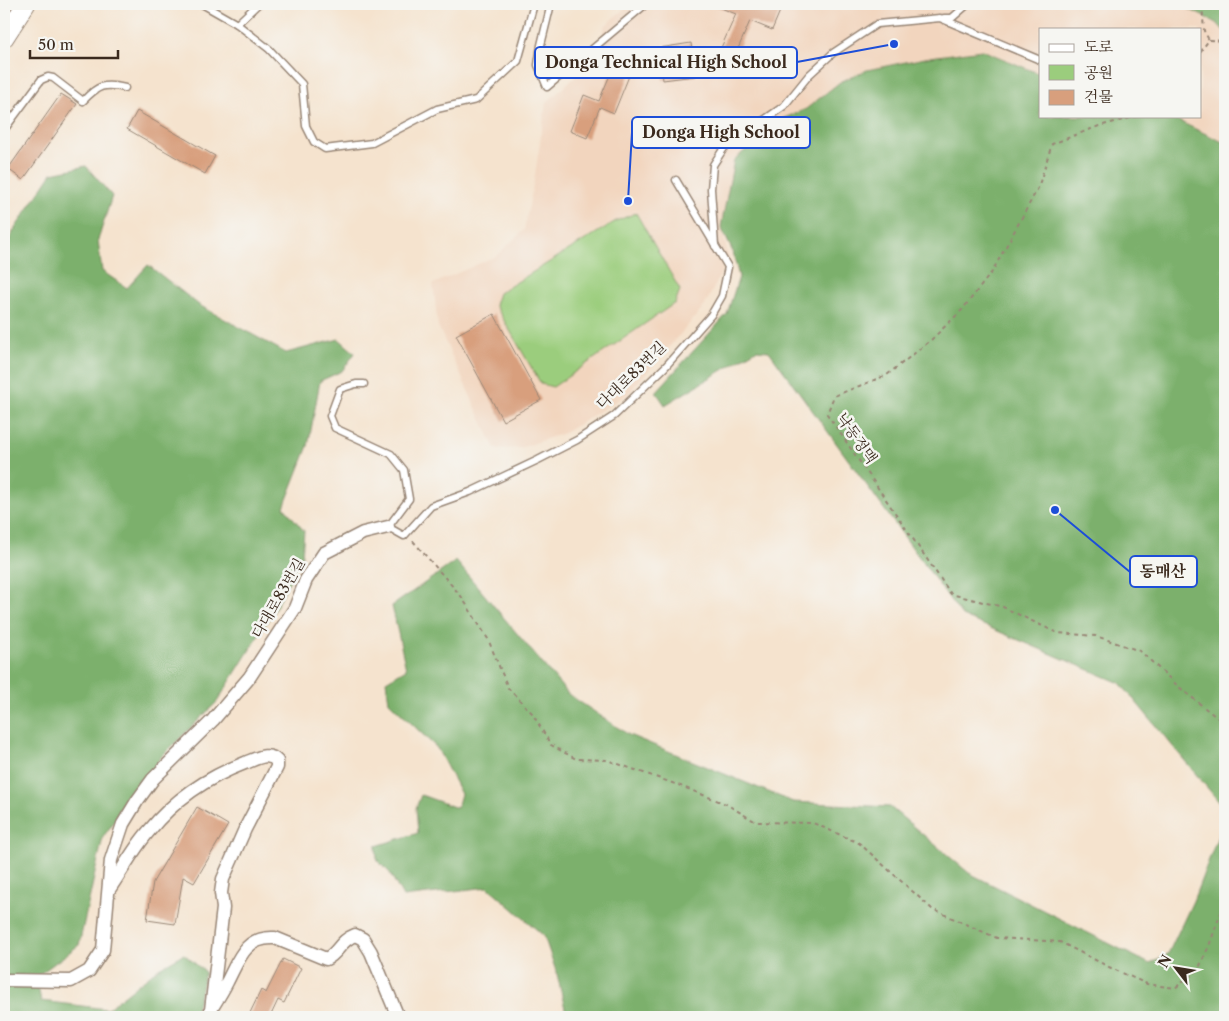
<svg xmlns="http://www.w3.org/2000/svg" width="1229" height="1021" font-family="'Libre Caslon Text','Noto Serif KR',serif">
<rect width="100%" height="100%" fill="#f6f6f2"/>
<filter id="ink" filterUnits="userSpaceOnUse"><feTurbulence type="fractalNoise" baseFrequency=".02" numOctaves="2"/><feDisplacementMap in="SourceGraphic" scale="10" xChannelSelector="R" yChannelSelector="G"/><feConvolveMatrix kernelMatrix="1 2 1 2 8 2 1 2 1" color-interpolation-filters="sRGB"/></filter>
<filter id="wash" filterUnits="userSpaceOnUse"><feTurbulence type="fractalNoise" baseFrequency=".0096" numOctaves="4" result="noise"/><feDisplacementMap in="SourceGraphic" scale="20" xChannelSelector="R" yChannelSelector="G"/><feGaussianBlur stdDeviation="1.12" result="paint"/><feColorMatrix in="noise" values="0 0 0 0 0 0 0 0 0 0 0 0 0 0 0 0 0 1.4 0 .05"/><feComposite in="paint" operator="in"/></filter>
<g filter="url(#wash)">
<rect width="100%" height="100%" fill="#f5e3ce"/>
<path fill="#f2d5be" d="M630,4H1179L1218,24L1225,32V143L1168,116H1200V29H1040V74L981,51L930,57L867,70L840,82L806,109L782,119L721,227L729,258L704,307L628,394L564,433L520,448L495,449L438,326L433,284L496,256L524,230L535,175L546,103L598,56L605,26Z"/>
<path fill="#9bcd7d" stroke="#6b7c4e" d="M636,213L680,290L675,303L553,387L541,384L495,305L499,293L616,221Z"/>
<g fill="#7cb06c" stroke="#5c6d45">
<path d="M1179,4H1225V32L1218,24Z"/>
<path d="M982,50L1040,74V116H1168L1225,143V809L1120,683L962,616L769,351L756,350L665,405L656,392L727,314L739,277L733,252L721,227L734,160L782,119L806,109L840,82L867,70L930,57Z"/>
<path d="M86,166L112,196L98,240L102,271L127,288L148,265L199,305L286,353L339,339L355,353L342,371L320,381L308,446L284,507L304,531L302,556L274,611L217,702L161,757L103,837L79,945L36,977L41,1001L107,1009L159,968L184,954L205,972L195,1014L193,1017H4V251L14,230L52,173Z"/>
<path d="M456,561L568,694L629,735L793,802L890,807L969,873L1150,964L1168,954L1193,901L1225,818V1017H567L557,974L544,936L488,887L403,897L390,873L377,860L376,846L418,833L416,808L421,795L457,808L461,794L437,748L389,702L386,681L406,669L392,606Z"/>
</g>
<g id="blocks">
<g fill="#d89f7d">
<path d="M711,4H783L772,30L750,21L731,65L716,59L736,14Z"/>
<path d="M691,43L695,76L663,80L659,48Z"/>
<path d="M618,56L632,62L635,71H631L614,113L600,107L587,138L570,131L584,95L599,101Z"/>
<path d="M61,94L77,104L23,180L8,169Z"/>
<path d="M137,111L215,156L205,174L127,129Z"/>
<path d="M494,314L541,400L503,421L456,335Z"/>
<path d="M197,807L228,825L194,883L183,877L175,924L147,920L153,882Z"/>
<path d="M283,959L301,968L284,1003L278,1000L270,1017H248L261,990L266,993Z"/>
</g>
</g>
</g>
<g filter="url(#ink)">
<use href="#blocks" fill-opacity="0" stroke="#988676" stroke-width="1"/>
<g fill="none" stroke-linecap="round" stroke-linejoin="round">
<g stroke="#988676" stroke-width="9">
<g id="service">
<path d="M202,4L237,24L269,49L302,84L306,126L314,142L325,149L372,143L437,109L476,100L518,61L534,4"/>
<path d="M551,4L541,45L538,65L547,87L646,4"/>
<path d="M944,18H952L968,4"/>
<path d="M237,24L258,4"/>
<path d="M4,130L41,80L48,77L53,78L83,101C98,85 104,83 125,88"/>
<path d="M715,246L711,189L713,165L724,148L784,106L809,75L833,53L877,24L940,18L1040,60"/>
<path d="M364,384H356L340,389L330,416L335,428L391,454L404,470L409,499L388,527L404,536L431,506L470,492L538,460L577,440L614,416L665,367L711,315L722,296L728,267L676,180"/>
</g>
</g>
<g stroke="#988676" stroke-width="15">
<g id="minor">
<path d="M110,888C123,869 134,848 149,831C174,800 208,777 245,763C256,759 268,751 277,761V767L245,829L223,879L221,893L223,908L211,1010"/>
<path d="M4,980L71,981L89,971L103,950L111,860L123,824L137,801L153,779L213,720L249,678L295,608L306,580L324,553L363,533L388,527"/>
<path d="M213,1006C218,998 223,990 227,982C239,959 245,936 275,938L326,959C339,953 339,941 355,935L363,939L371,952L398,1017"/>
</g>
</g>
<g stroke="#988676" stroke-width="20">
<path id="secondary" d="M4,38L26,4"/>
</g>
<g stroke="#988676" stroke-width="2" stroke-dasharray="4 4" stroke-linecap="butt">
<path d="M1209,40L1225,41"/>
<path d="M1200,52L1209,40L1204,31L1202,4"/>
<path d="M1138,116L1099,126L1052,144L1038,188L992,272L962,310L930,341L887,375L834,396L827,414L951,594L1003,607L1057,633L1096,636L1140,651L1179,687L1225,724"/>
<path d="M413,541L461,596L488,639L508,688L532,713L551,745L576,759L607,760L678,785L726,804L756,822L813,823L859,843L932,909L997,938L1060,942L1111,968L1147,984L1175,988L1198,970L1209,946L1225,901"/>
</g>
<use href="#service" stroke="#fff" stroke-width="6"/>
<use href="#minor" stroke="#fff" stroke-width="12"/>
<use href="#secondary" stroke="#fff" stroke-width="18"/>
</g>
</g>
<g text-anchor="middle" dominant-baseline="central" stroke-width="5" stroke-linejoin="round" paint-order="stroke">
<g font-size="15" fill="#3b2a1e" stroke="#f6f6f2">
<text transform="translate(631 375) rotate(-44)">다대로83번길</text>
<text transform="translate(857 438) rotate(55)">낙동정맥</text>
<text transform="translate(278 598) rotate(-60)">다대로83번길</text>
</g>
</g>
<path fill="none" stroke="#1d4ed8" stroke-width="2" d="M894 44L797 62M628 201L632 132M1055 510L1130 572"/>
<g fill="#1d4ed8" stroke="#f6f6f2" stroke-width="2">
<circle cx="894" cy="44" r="5"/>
<circle cx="628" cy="201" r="5"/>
<circle cx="1055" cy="510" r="5"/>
</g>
<g fill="#f6f6f2" stroke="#1d4ed8" stroke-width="2">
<rect x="535" y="47" width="262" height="31" rx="5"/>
<rect x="632" y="117" width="178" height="31" rx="5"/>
<rect x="1130" y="556" width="67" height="31" rx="5"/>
</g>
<g font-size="16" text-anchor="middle" font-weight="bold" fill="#3b2a1e">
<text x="666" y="68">Donga Technical High School</text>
<text x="721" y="138">Donga High School</text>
<text x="1163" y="577">동매산</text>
</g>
<rect width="1229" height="1021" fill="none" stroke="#f6f6f2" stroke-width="20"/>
<rect x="1039" y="28" width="162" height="90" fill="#f6f6f2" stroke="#aba49d"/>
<rect x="1049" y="44" width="25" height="8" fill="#ffffff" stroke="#aba49d"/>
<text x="1084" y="52" font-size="15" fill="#3b2a1e">도로</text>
<rect x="1049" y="65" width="25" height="15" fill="#9bcd7d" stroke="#aba49d"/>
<text x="1084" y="78" font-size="15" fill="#3b2a1e">공원</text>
<rect x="1049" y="90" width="25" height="15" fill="#d89f7d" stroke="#aba49d"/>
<text x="1084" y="102" font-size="15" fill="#3b2a1e">건물</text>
<g transform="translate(1176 968) rotate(301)" stroke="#f6f6f2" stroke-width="4" paint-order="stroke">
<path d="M0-4L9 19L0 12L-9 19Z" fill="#3b2a1e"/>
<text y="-8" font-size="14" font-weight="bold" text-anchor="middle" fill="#3b2a1e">N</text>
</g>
<path d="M30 50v8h88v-8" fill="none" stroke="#3b2a1e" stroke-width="2.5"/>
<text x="38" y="50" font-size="15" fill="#3b2a1e" stroke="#f6f6f2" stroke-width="4" paint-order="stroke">50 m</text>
</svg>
